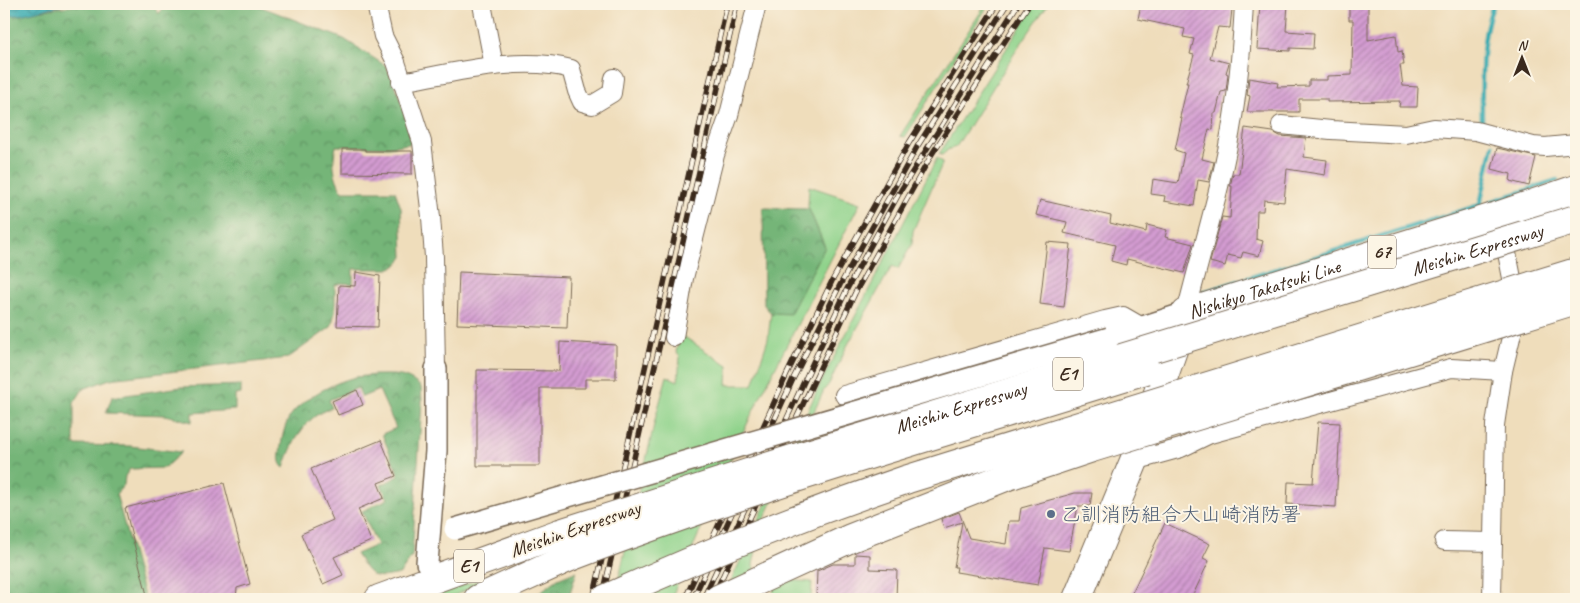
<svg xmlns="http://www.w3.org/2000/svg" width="1580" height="603" font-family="Caveat,'Klee One',sans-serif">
<defs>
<pattern id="forest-crowns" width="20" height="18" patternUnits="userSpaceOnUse" patternTransform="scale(1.25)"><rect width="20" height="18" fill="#74b578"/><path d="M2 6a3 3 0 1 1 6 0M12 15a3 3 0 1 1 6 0" fill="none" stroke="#609362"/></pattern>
<pattern id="water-waves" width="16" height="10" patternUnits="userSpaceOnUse" patternTransform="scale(1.25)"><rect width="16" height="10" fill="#38abb1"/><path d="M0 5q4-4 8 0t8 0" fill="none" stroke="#308b8f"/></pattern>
<pattern id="building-hatch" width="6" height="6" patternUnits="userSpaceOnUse" patternTransform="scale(1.25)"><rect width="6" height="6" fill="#d39bd1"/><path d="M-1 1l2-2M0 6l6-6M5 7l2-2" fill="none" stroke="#ac7fa9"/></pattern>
</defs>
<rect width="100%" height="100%" fill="#fcf5e5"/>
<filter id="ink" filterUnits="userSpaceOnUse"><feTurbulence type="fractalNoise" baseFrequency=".02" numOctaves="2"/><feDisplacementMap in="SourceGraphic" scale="10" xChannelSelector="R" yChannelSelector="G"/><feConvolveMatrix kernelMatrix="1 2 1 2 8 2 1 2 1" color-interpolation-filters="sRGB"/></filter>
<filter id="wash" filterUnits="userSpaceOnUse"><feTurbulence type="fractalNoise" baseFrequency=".0096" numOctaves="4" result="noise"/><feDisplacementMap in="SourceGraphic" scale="20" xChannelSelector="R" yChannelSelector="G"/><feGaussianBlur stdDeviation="1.12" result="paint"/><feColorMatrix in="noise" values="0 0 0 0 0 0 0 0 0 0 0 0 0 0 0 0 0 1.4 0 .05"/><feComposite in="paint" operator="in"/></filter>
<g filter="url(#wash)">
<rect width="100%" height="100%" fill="#efddbb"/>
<g fill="#90d38c" stroke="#667e55">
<path d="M986,4H989L905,137L900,136Z"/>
<path d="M1035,4H1048L1014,54L956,147L949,149L942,155L939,154Z"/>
<path d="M937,158L943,162L913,231L912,244L898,269L892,266L846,348L829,384L824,390L760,529L753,565L762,599H723L818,388Z"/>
<path d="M809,186L860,203L757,403L728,465L671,599H614L656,416L667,376L678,381L680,357L676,352L680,334L728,366L727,385H753L768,339L771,313H790L825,247L808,207Z"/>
<path d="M509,569L447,599H424Z"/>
<path d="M774,579L812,582L811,599H773Z"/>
</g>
<g fill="url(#forest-crowns)" stroke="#58704b">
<path d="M84,4H152L159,14L164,4H254L344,39L386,66L395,84L414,143L389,147L336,146C332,163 333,175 342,191H395L401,208L403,257L396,266L388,269H353V284L341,283L335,285V312L331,327L288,358L110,379L83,389L74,403V445L130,446L182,452L164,468L130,469L125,476L124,485L116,494L145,599H4V16Z"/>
<path d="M763,208L809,209L825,247L790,314L771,313L764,305Z"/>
<path d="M375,375C395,375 405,373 421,387L422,402L412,556L400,574C372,580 371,577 356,554L377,545L362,511L388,499L381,485L399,476L382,434L396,428L379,390L362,397L358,388L329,400L332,408C326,410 319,413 314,417C299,429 290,449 284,468C277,462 280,454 281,446C282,438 284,428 288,420C298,400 334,382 356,377C362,376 369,376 375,375Z"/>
<path d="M241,385V394L235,395V410L192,413V422L165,415L106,413L112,397L181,387Z"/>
<path d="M577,571L568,599H530L558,579Z"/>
</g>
<path fill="url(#water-waves)" stroke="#3a6a68" d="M4,4H68L20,15L4,16Z"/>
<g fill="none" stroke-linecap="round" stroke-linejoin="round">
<g stroke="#38abb1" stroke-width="4.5">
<path d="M1482,126C1482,91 1479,36 1494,4"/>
<path d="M1490,202L1557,180"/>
<path d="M1201,293L1480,205L1493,145"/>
</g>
</g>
<g id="blocks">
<g fill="url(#building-hatch)">
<path d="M1141,4H1168L1198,9V5L1232,9L1230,28L1218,27L1210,58L1229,63L1226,73L1228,74L1226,91L1221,92L1216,113H1214L1213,130L1209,129L1202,159L1214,162L1209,182L1198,180L1194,206L1164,201L1165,196L1151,194L1153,179L1178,183L1184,153L1175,150L1182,118L1180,117L1188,83H1186L1194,55L1190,54L1194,39L1183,37L1185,29L1138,19Z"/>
<path d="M1260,4H1288L1286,31L1314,33L1313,49L1290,48V51L1257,49Z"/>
<path d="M1349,4H1368V40L1396,35L1398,52L1402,51L1404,65H1400L1403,86L1418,87L1417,107H1399L1400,101L1327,102V99H1299V112H1247L1250,96L1247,95L1249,78L1278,83L1277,87L1309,86V80H1327V76L1352,75L1353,20H1349Z"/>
<path d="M1245,128L1273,132L1280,136L1306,138L1304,157L1327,160L1325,175L1287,169L1284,202L1264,200L1263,211H1257L1256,239L1263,241L1259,256L1243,252L1241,258L1228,255L1225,266L1210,262L1222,217L1230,218L1232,186H1230L1233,174H1239Z"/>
<path d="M1497,148L1536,157L1529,186L1510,181L1511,174L1492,169Z"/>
<path d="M342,149H365V151H412V174L342,173Z"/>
<path d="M1040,200L1111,216L1110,223L1146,232L1147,225L1167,230L1165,237L1193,244L1184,273L1127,259L1126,265L1111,261L1115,245L1064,233L1067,222L1036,215Z"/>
<path d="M1047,242L1071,244L1064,307L1040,304Z"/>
<path d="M356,272L380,276L378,327L337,326L339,285L355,286Z"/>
<path d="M459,272L569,277L567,328L457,324Z"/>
<path d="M560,342L616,345V379H585V388H540V466H477V370L559,371Z"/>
<path d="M357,390L363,405L338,415L332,401Z"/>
<path d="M1318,422L1340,423L1336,507L1287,504L1288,482L1313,483Z"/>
<path d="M381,440L396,476L378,483L384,498L358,509L371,541L334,557L343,575L323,584L301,534L333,520L311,469Z"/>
<path d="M224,483L250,584L237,588L236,599H148L125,508Z"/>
<path d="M1075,493H1092L1090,506H1078L1069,551L1045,548L1038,585L956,572L957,567H954L962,522L944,528L941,519L959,512L969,538L1006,544L1009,521H1019L1021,508Z"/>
<path d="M1165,523L1210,544L1203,558L1209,561L1191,599H1129Z"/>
<path d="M855,554L870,555V569L897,570L896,599H816L817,571L833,564H855Z"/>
</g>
</g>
</g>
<g filter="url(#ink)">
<use href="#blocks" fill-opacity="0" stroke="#7a6955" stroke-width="1"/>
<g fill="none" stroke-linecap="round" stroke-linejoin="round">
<g stroke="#7a6955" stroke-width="20">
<g id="minor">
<path d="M376,4L383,36L396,62L422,142L431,217L434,257L436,369"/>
<path d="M482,4L494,66"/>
<path d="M401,82C452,73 520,55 571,69L577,91L582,102L592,105L612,93L614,78"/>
<path d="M1281,125L1331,130L1406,134L1434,128L1476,131L1533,146L1545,147L1576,144"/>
<path d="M1186,313C1202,248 1223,183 1233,117C1239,80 1242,42 1244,4"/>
<path d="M674,337L684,278L701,211L715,155L729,115L757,4"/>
<path d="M1503,371L1518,308L1503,233"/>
<path d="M844,395L1105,320L1123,316L1142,327"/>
<path d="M1134,461L1181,448L1210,434L1451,368L1503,371L1495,425L1492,599"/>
<path d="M1444,541L1493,542"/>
</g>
</g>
<g stroke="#7a6955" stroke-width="24">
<g id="tertiary">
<path d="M1109,338L1186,313"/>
<path d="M427,563L436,451V369"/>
</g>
</g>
<g stroke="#7a6955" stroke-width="30">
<g id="primary">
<path id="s1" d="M1077,599L1134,461L1186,313L1500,215L1576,189"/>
</g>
</g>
<g stroke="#7a6955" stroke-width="30">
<g id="motorway">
<path d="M379,599L560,533"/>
<path d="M478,599L570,557"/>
</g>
</g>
<use href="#minor" stroke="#fff" stroke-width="18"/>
<use href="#tertiary" stroke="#fff" stroke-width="21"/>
<use href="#primary" stroke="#fff" stroke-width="28"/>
<use href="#motorway" stroke="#fff" stroke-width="28"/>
<g stroke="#3b2a1e" stroke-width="5.5">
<g id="rail">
<path d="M593,599L727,4"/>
<path d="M602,599L737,4"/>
<path d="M685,599L787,374L832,281L909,143L997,4"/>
<path d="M693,599L793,379L840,285L917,147L1007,4"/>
<path d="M703,599L847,289L901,190L1018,4"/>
<path d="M712,599L855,293L932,154L1029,4"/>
</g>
</g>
<use href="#rail" stroke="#fcf5e5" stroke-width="4" stroke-dasharray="11" stroke-linecap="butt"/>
<g stroke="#7a6955" stroke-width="24" stroke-linecap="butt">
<path id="tertiary-bridge" d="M455,529L1109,338"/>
</g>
<g stroke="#7a6955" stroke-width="30" stroke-linecap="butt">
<g id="motorway-bridge">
<path id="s2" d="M560,533L811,453L1576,219"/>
<path d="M570,557C759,484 954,430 1146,370"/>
<path d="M605,599C704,554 805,514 908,479L1576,272"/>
<path d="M718,599L851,538L1008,476L1092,448L1576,300"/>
</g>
</g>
<use href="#tertiary-bridge" stroke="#fff" stroke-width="21"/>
<use href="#motorway-bridge" stroke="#fff" stroke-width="28"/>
</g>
</g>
<circle fill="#5c6f8a" stroke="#fcf5e5" stroke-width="2" cx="1051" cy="514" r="5"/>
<g text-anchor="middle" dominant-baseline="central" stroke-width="4" stroke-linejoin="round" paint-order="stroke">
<g fill="#fcf5e5" stroke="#75675a" stroke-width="1">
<rect x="1368" y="235.5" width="28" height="33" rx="4"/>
<rect x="1053" y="357.5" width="30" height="33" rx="4"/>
<rect x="454" y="549.5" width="30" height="33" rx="4"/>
</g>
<g font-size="19" font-weight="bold" fill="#3b2a1e">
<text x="1382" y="252">67</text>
<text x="1068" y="374">E1</text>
<text x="469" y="566">E1</text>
</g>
<g font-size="20" fill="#3b2a1e" stroke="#fcf5e5">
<text stroke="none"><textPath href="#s2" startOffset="960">Meishin Expressway</textPath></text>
<text stroke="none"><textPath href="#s1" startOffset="388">Nishikyo Takatsuki Line</textPath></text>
<text stroke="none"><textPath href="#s2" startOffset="420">Meishin Expressway</textPath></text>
<text transform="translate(575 529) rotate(-19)">Meishin Expressway</text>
</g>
<g font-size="20" fill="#4e5e75" stroke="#fcf5e5" text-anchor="start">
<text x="1061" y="514">乙訓消防組合大山崎消防署</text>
</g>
</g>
<rect width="1580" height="603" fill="none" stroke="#fcf5e5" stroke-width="20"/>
<g transform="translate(1522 58)" stroke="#fcf5e5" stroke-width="4" paint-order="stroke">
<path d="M0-4L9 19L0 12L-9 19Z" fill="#3b2a1e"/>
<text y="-8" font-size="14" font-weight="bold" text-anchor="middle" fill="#3b2a1e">N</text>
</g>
</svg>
